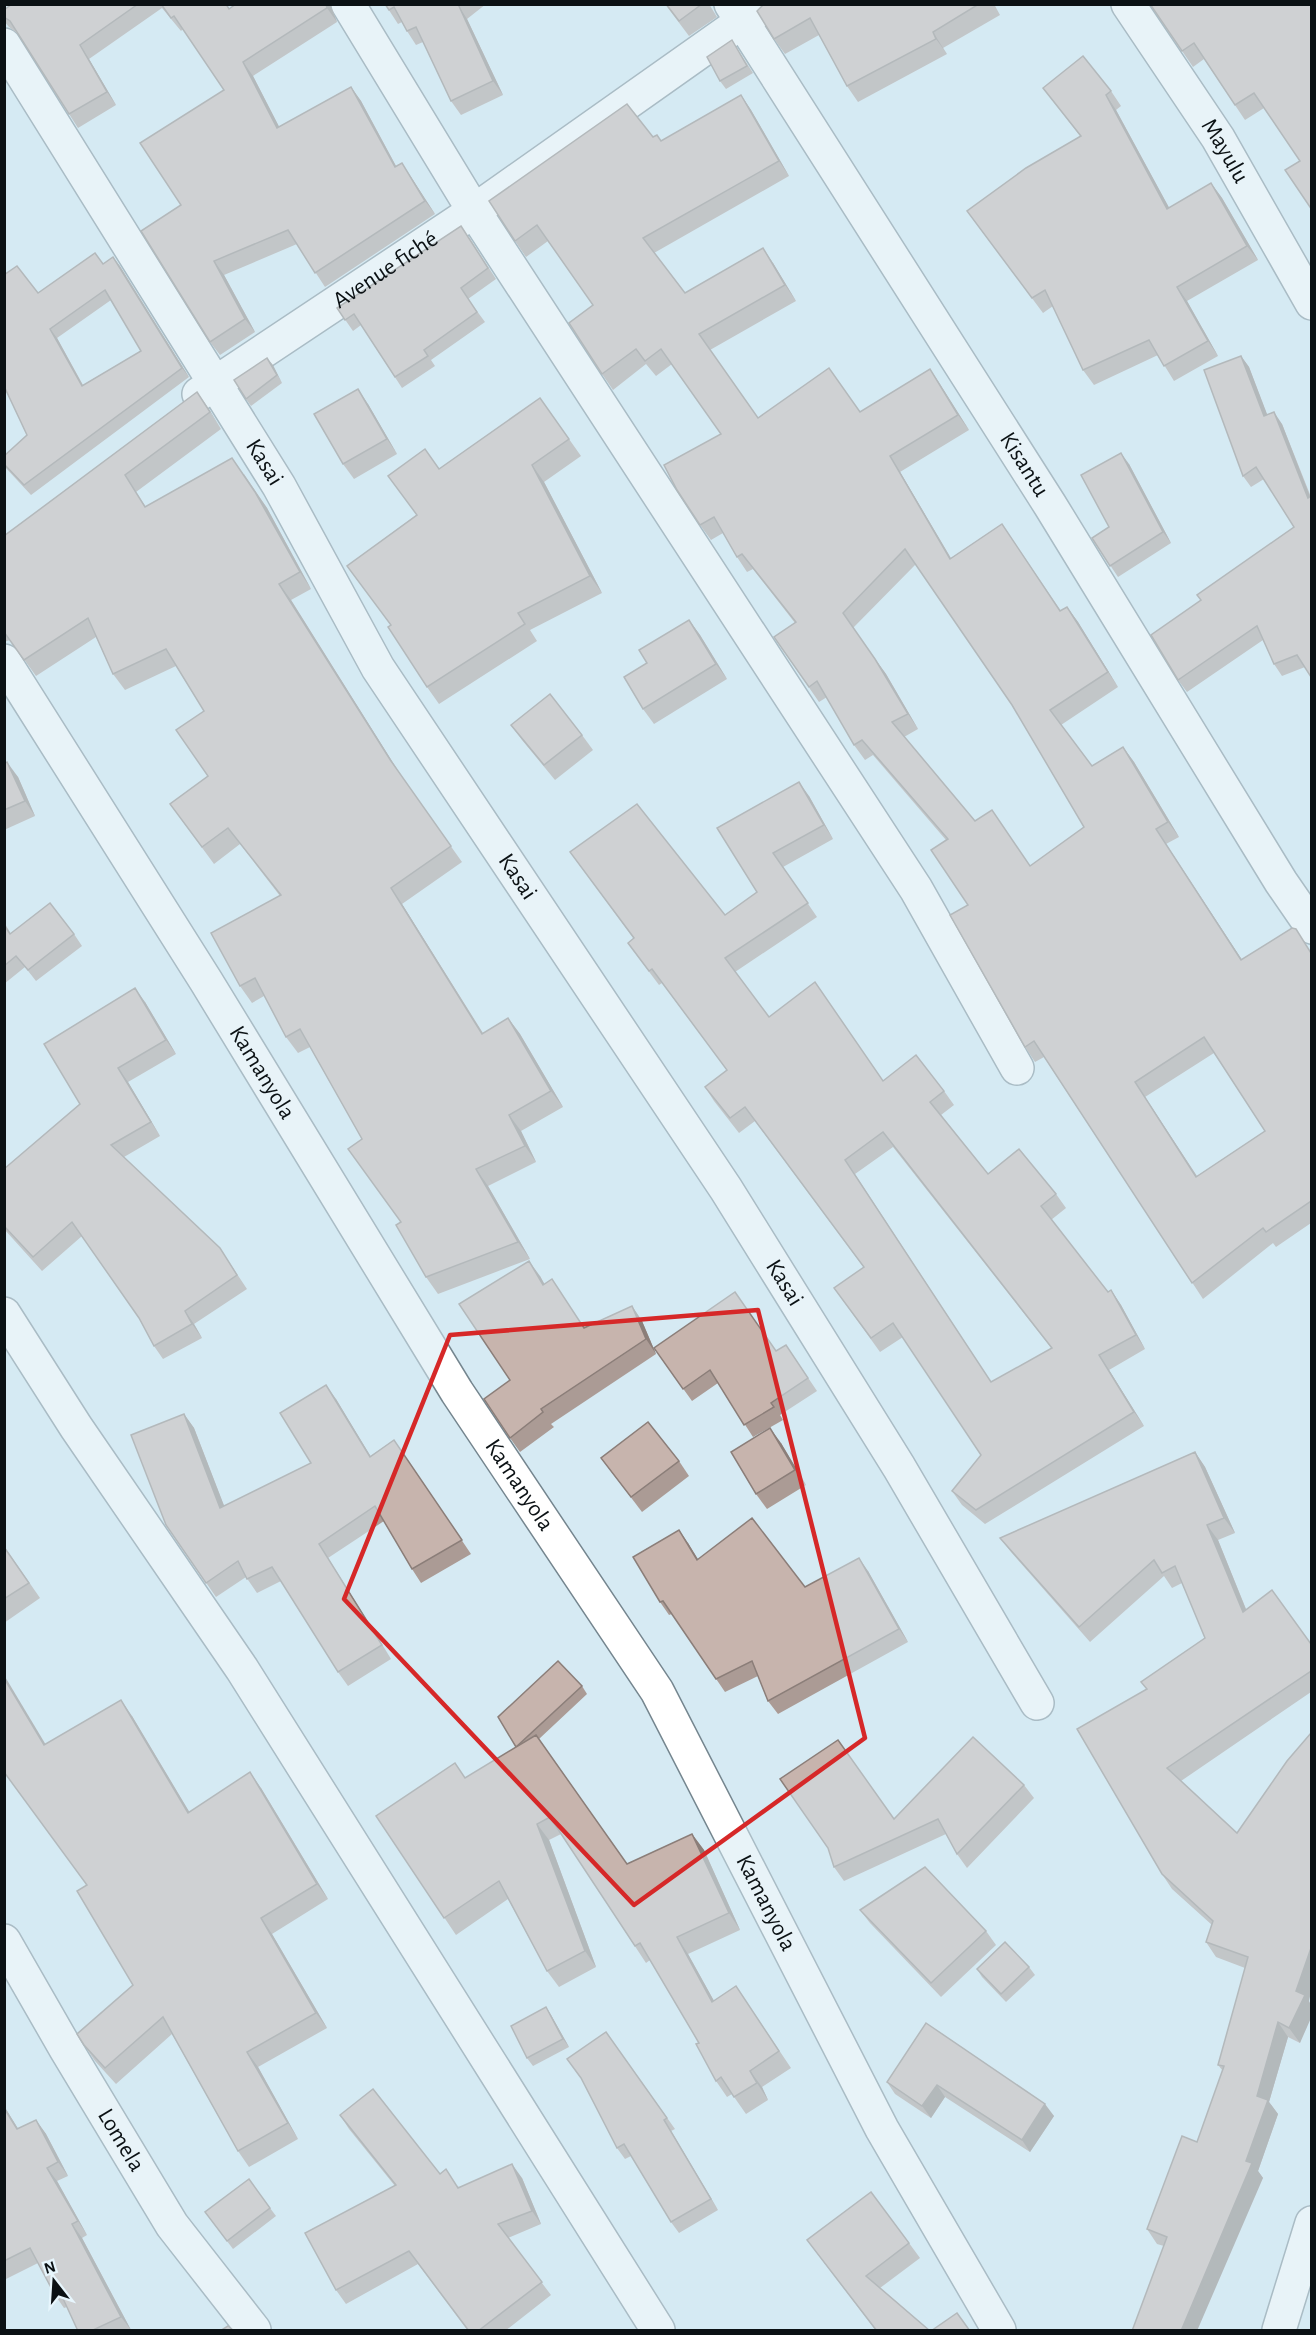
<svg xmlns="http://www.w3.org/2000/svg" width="1316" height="2335" font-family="'Alegreya Sans',sans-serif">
<rect width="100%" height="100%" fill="#d6eaf3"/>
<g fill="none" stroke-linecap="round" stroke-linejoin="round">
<g stroke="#75868f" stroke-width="36">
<g id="minor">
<path d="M348,4L474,211L916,889L1017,1068"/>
<path id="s1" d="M731,4L1050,505L1281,882L1312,927"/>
<path id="s2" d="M1128,4L1218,138L1312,303"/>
<path id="s3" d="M4,45L279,486L378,668L726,1189L899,1467L1037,1703"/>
<path id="s4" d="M199,394L474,211L767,4"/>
<path id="s5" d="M4,661L206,981L457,1392L657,1691L882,2129L999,2330"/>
<path d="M4,1314L76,1427L242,1669L658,2330"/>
<path id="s6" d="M4,1941L66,2049L172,2225L254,2330"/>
<path d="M1279,2330L1312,2223"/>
</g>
</g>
<use href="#minor" stroke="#fff" stroke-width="33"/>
</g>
<g fill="#ab9b95" fill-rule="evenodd">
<path d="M12,4H226L229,9L330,4L337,22L253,76L279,127L351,87L361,101L396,166L411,177L435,214L325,287L297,244L224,275L255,332L220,355L210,342L181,205L224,90L183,29L181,31L162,8L89,59L116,105L78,128L18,34L9,27L4,21V10Z"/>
<path d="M385,4H486L467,19L503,95L461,115L451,101L423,42L416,45L407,31L402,22L398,24Z"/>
<path d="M665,4H709L717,17L689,36Z"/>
<path d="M764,4H994L1000,15L943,48L947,54L858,102L847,86L819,35L785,54L774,39Z"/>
<path d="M1150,4H1311V208L1285,170L1300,161L1264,108L1245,120L1204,59L1193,67Z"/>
<path d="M737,48L753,73L726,89L720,81Z"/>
<path d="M1043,88L1111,91L1121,106L1116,110L1169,208L1211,183L1222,198L1258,260L1187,301L1218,356L1174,381L1158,355L1094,385L1083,370L1053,306L1043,313L967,211L1080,136Z"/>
<path d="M741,95L751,110L789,176L654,253L685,293L773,263L796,301L710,350L758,418L860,412L930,369L969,430L900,472L951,558L1002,524L1061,611L1067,607L1078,622L1118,687L1061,725L1092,766L1123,747L1134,762L1179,837L1166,844L1242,960L1311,952V1223L1276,1247L1273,1243L1203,1299L1044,1057L1035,1062L1025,1047L968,905L946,840L873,755L865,760L854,745L827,697L819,702L774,637L795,623L753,569L747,572L737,557L723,533L711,540L700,525L721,434L672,364L656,376L646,364L613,390L602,374L593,305L548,241L526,257L515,241L653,137L661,141ZM916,564L1012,705L1084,827L1030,866L975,821L904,737L918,729L886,674L853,628ZM1214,1053L1265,1131L1197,1176L1145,1097Z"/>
<path d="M469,237L496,279L468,299L485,322L431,360L435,366L402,388L361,325L353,331L337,308Z"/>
<path d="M113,257L189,377L31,495L4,466V456L27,435L6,390L4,391V275L38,293L103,264ZM111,300L141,351L83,385L57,338Z"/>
<path d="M1241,356L1249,367L1267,415L1282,424L1311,497L1305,667L1282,676L1274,664L1263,640L1187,692L1178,680L1201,600L1294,527L1264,479L1251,487L1243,476Z"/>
<path d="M267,358L282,383L251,406L246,399Z"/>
<path d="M197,392L221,429L136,492L146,507L244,474L267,508L311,589L291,600L401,776L462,862L402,904L483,1033L508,1018L520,1034L563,1107L521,1131L536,1162L488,1186L530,1259L438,1294L426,1277L362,1139L310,1047L298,1053L286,1037L264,996L252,1003L240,986L280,896L240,844L214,864L170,804L208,776L204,711L176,666L125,690L113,674L96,637L36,676L10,640L4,642V536Z"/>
<path d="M540,398L581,456L544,482L602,593L530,630L537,641L439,704L427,687L391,625L347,566L416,515L439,469Z"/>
<path d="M368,404L397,454L354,479L343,464Z"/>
<path d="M1129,464L1171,543L1118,577L1092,538L1109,527Z"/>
<path d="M689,620L700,635L727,679L654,724L643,709L647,663Z"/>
<path d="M511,725L582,735L593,750L555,780L522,740Z"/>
<path d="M4,764L18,777L35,816L4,830Z"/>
<path d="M809,796L833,839L783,867L817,917L735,972L769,1017L883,1081L944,1091L954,1105L941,1115L988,1174L1056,1194L1066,1208L1051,1220L1108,1292L1111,1290L1121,1305L1145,1349L1109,1370L1144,1426L985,1524L962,1505L952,1491L981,1455L903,1337L880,1352L834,1288L864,1268L755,1121L739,1133L714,1101L705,1087L727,1070L662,983L659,985L638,957L628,943L634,939L570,852L725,915L757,892L717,828ZM893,1147L1052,1349L991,1382L855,1174Z"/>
<path d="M4,922L11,934H74L82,946L36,981L25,967L4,984Z"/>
<path d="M145,1002L176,1054L128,1082L160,1136L124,1157L229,1262L247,1289L194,1324L202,1338L163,1359L154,1346L139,1318L82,1236L42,1271L4,1229V1169L80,1104Z"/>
<path d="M540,1276L544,1284L585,1327L632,1306L642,1321L656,1354L551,1424L554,1427L520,1452L510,1438Z"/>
<path d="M786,1345L817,1391L780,1415L783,1420L753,1437L718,1383L692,1401L654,1348L776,1351Z"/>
<path d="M336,1399L370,1456L394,1440L471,1554L421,1583L412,1569L384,1521L328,1558L391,1659L348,1686L338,1672L281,1581L257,1593L246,1577L216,1597L166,1525L184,1414L194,1428L224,1506L311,1463Z"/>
<path d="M781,1443L806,1485L767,1509L756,1494Z"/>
<path d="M1195,1452L1205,1467L1235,1533L1218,1540L1246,1609L1311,1644V1692L1181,1781L1309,2001L1300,2043L1288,2037L1269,2102L1278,2114L1258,2171L1263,2178L1164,2246L1157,2244L1147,2229L1197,2142L1223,2071L1218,2065L1245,1968L1216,1957L1206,1942L1212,1925L1172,1889L1162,1874L1147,1689L1205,1638L1182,1583L1172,1588L1164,1576L1090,1642L1011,1552L1000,1538Z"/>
<path d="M601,1458L679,1461L689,1476L642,1512Z"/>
<path d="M688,1543L698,1559L805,1587L868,1571L908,1642L778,1714L768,1701L758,1676L725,1692L672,1614L669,1615L660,1602Z"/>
<path d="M4,1546L40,1598L4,1623Z"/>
<path d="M582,1686L587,1694L539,1739L627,1864L692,1834L704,1850L740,1930L688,1954L714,2001L736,1986L791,2068L762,2087L768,2100L746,2114L732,2094L727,2097L716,2081L699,2043L650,1960L646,1963L561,1834L549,1840L596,1967L559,1987L547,1971L508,1899L456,1935L376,1816L466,1778L516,1747Z"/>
<path d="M132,1716L189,1812L261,1788L328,1899L272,1934L327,2028L258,2067L298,2139L249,2167L238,2151L172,2034L116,2084L95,2061L84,2045L133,1985L86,1885L46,1744Z"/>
<path d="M1024,1785L1034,1798L967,1868L957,1854L946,1834L844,1881L834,1867L894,1819Z"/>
<path d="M860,1910L986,1931L996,1945L941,1997L870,1923Z"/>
<path d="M1029,1967L1035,1975L1006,2002L982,1977L977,1969Z"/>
<path d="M546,2007L551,2015L569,2047L533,2066L527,2058Z"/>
<path d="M926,2023L1054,2116L1030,2152L945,2097L931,2118L895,2094L887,2082Z"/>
<path d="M606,2032L675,2129L671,2131L718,2210L679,2233L671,2222L631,2156L625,2159L617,2148Z"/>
<path d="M4,2106L18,2129L36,2120L46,2134L68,2176L57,2181L87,2235L82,2238L131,2330L78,2331L67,2307L64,2308L55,2295L38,2263L4,2280Z"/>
<path d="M340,2115L440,2174L459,2187L522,2178L541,2224L508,2238L551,2295L505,2331H468L418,2264L346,2304L336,2290L395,2186L349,2129Z"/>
<path d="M270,2208L276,2216L233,2249L205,2212Z"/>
<path d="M807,2240L909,2243L920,2258L880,2288L930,2331H876Z"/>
</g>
<g fill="#8b7e79">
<path d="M326,4H330L337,22L327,8Z"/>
<path d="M458,5L467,19L503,95L493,81Z"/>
<path d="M933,32L943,48L947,54L936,39Z"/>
<path d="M80,45L89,59L116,105L107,92Z"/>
<path d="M243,62L253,76L287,142L277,128Z"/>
<path d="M351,87L361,101L404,181L395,167Z"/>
<path d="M741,95L751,110L789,176L779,161Z"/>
<path d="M1106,95L1116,110L1178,224L1167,209Z"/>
<path d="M402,163L411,177L435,214L425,201Z"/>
<path d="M1211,183L1222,198L1258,260L1247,246Z"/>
<path d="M763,248L773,263L796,301L785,285Z"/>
<path d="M113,257L120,266L189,377L182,368Z"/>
<path d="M214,261L224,275L255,332L245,319Z"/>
<path d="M1177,287L1187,301L1218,356L1208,341Z"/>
<path d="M50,329L57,338L88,395L82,386Z"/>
<path d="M1241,356L1249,367L1272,427L1264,416Z"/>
<path d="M267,358L273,365L282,383L277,375Z"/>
<path d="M930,369L940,384L969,430L958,415Z"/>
<path d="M358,389L368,404L397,454L387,439Z"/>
<path d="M197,392L209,409L221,429L210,412Z"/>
<path d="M1274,412L1282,424L1311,499L1308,498Z"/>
<path d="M1121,453L1129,464L1171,543L1163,532Z"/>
<path d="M890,456L900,472L960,574L950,559Z"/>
<path d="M232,458L267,508L311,589L300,572Z"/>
<path d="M532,465L544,482L602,593L590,576Z"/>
<path d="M279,584L291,600L402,777L391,761Z"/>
<path d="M1067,607L1078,622L1118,687L1108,672Z"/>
<path d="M689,620L700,635L727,679L716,664Z"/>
<path d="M875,659L886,674L918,729L908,714Z"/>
<path d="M1123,747L1134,762L1179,837L1168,822Z"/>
<path d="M7,762L18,777L35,816L25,801Z"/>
<path d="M799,782L809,796L833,839L824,825Z"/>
<path d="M1156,829L1166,844L1252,975L1241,960Z"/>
<path d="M391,888L402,904L493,1050L482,1034Z"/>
<path d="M135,988L145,1002L176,1054L166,1040Z"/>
<path d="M508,1018L520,1034L563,1107L551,1091Z"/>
<path d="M118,1068L128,1082L160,1136L151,1122Z"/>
<path d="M1135,1082L1145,1097L1207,1192L1196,1177Z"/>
<path d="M509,1115L521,1131L536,1162L525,1146Z"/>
<path d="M476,1169L488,1186L530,1259L518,1242Z"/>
<path d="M529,1261L540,1276L553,1299L543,1285Z"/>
<path d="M1111,1290L1121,1305L1145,1349L1136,1335Z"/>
<path d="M632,1306L642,1321L656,1354L646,1339Z"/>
<path d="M185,1311L194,1324L202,1338L192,1324Z"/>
<path d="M1099,1355L1109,1370L1144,1426L1134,1412Z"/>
<path d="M326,1385L336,1399L379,1470L370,1457Z"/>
<path d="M184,1414L194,1428L230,1521L220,1508Z"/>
<path d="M770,1428L781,1443L806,1485L795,1470Z"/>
<path d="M1195,1452L1205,1467L1235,1533L1224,1518Z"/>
<path d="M1207,1525L1218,1540L1253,1627L1243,1612Z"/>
<path d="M679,1530L688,1543L706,1573L697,1560Z"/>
<path d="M319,1544L328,1558L391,1659L382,1645Z"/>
<path d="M859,1558L868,1571L908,1642L899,1629Z"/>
<path d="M4,1675L55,1760L44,1745L4,1678Z"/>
<path d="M121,1700L132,1716L199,1828L188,1813Z"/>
<path d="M250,1772L261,1788L328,1899L317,1884Z"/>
<path d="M537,1824L549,1840L596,1967L585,1951Z"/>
<path d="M692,1834L704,1850L740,1930L729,1913Z"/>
<path d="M261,1918L272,1934L327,2028L316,2013Z"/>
<path d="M677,1937L688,1954L724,2019L712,2002Z"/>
<path d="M1311,1948V1992L1309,2001L1311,2005V2018L1300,2043L1289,2028L1296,1991Z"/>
<path d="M546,2007L551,2015L569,2047L563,2039Z"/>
<path d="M1278,2022L1288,2037L1269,2102L1278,2114L1258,2171L1263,2178L1197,2331H1181L1246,2161L1257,2096Z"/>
<path d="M247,2052L258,2067L298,2139L288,2123Z"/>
<path d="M750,2071L762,2087L768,2100L757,2083Z"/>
<path d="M937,2085L945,2097L931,2118L922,2106Z"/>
<path d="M1045,2104L1054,2116L1030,2152L1022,2140Z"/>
<path d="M4,2106L27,2143L4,2108Z"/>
<path d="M36,2120L46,2134L68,2176L58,2162Z"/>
<path d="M664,2120L671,2131L718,2210L711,2199Z"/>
<path d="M512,2164L522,2178L541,2224L532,2211Z"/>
<path d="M47,2168L57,2181L87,2235L78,2221Z"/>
<path d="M72,2224L82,2238L131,2330L121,2317Z"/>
</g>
<g fill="#c7b4ad" stroke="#8b7e79" stroke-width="1.5" fill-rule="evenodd">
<path d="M12,4H138L80,45L107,92L69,114L10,21L4,17V10Z"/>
<path d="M161,4H226L229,9L236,4H326L327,8L243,62L277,128L351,87L395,167L402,163L425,201L315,273L288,230L214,261L245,319L210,342L141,231L181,205L140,143L224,90L174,16L171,18Z"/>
<path d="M385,4H458L493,81L451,101L416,27L407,31L394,7L389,10Z"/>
<path d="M666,4H702L679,21Z"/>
<path d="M764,4H979L933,32L936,39L847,86L810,18L774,39L757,11Z"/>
<path d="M1150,4H1311V206L1310,207L1285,170L1300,161L1254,93L1235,105L1194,43L1182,51Z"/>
<path d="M732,40L747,66L720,81L707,57Z"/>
<path d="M1083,56L1111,91L1106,95L1167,209L1211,183L1247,246L1177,287L1208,341L1164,366L1149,340L1083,370L1045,290L1032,298L967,211L1026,168L1081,136L1043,88Z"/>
<path d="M741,95L779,161L643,238L685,293L763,248L785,285L699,334L758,418L829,368L860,412L930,369L958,415L890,456L950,559L1002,524L1060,611L1067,607L1108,672L1050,710L1092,766L1123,747L1168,822L1156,829L1241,960L1292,928L1296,929L1311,953V1201L1266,1232L1263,1228L1192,1283L1034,1041L1025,1047L950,915L968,905L931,850L948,839L862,740L854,745L817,681L809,687L774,637L796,622L742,554L737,557L714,517L700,525L677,490L664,465L721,434L661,349L645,361L636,349L602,374L569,323L593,305L537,225L515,241L489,201L627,104L653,137L657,135L661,141ZM905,549L1012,705L1084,827L1030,866L992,810L975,821L892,722L908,714L875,659L843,613ZM1204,1037L1265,1131L1196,1177L1135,1082Z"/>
<path d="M461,226L488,268L461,288L477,312L424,350L428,356L395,377L354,314L345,320L337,308Z"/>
<path d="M95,253L103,264L113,257L182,368L24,485L4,464V456L27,435L4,386V275L17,266L38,293ZM105,290L141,351L82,386L50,329Z"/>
<path d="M1241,356L1264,416L1274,412L1308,498L1311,496V677L1297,655L1274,664L1257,626L1178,680L1151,635L1201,600L1197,595L1294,527L1256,467L1243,476L1204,370Z"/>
<path d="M267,358L277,375L246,399L234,380Z"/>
<path d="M358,389L387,439L343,464L314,414Z"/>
<path d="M197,392L210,412L125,475L145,507L232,458L255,492L300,572L279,584L391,761L451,846L391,888L482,1034L508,1018L551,1091L509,1115L525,1146L476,1169L518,1242L426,1277L396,1225L401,1222L348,1149L362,1139L300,1029L286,1037L255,978L240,986L211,933L281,895L228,828L202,847L170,804L208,776L176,730L204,711L166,649L113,674L88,618L24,660L4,632V536Z"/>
<path d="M540,398L569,439L532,465L590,576L518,613L525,624L427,687L388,627L391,625L347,566L417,515L388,476L425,449L439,469Z"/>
<path d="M1121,453L1163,532L1110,566L1092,538L1109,527L1081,475Z"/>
<path d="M689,620L716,664L643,709L624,677L647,663L639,650Z"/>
<path d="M550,694L582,735L544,765L511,725Z"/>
<path d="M7,762L25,801L4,810V764Z"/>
<path d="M799,782L824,825L773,853L808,903L725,958L769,1017L815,982L883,1081L916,1055L944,1091L930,1102L988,1174L1019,1149L1056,1194L1041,1206L1108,1292L1111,1290L1136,1335L1099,1355L1134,1412L976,1510L952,1491L981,1455L893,1323L871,1338L834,1288L864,1267L745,1107L730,1118L705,1087L727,1070L652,969L649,971L628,943L634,938L570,852L637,804L725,915L757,892L717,828ZM883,1132L1052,1348L991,1382L845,1160Z"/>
<path d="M50,903L74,934L28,970L16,956L4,966V925L10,934Z"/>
<path d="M135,988L166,1040L118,1068L151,1122L111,1145L220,1248L237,1275L185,1311L192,1324L154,1346L139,1318L72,1222L33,1257L4,1226V1169L80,1104L44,1044Z"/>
<path d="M529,1261L543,1285L552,1279L584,1328L632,1306L646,1339L541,1409L543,1412L510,1438L484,1399L510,1380L459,1304Z"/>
<path d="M735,1292L776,1351L786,1345L808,1378L771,1403L774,1407L744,1425L710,1370L683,1389L654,1348Z"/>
<path d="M326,1385L370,1457L394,1440L462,1540L412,1569L375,1506L319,1544L382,1645L338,1672L272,1567L247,1579L238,1561L206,1583L166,1525L131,1435L184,1414L220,1508L311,1463L280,1413Z"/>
<path d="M648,1422L679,1461L631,1497L601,1458Z"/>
<path d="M770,1428L795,1470L756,1494L731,1452Z"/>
<path d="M1195,1452L1224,1518L1207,1525L1243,1612L1272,1590L1311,1644V1671L1167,1768L1237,1833L1287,1761L1311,1733V1948L1296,1991L1305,1995L1289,2028L1278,2022L1257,2096L1268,2100L1246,2161L1252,2163L1181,2331H1132L1167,2237L1147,2229L1182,2136L1197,2142L1224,2066L1218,2065L1248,1957L1206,1942L1213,1921L1162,1874L1077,1729L1147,1689L1141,1682L1205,1638L1175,1566L1162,1573L1154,1560L1079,1627L1000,1538Z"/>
<path d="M752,1518L805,1587L859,1558L899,1629L768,1701L752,1661L716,1679L663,1601L660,1602L633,1557L679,1530L697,1560Z"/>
<path d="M4,1547L29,1583L4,1599Z"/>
<path d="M558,1661L582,1686L516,1747L498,1717Z"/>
<path d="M4,1678L44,1745L121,1700L188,1813L250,1772L317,1884L261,1918L316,2013L247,2052L288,2123L238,2151L163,2017L105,2068L84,2045L77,2034L133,1985L77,1891L87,1885L4,1772Z"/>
<path d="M536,1735L627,1864L692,1834L729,1913L677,1937L712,2002L736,1986L779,2051L750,2071L757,2083L734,2097L721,2077L716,2081L696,2044L699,2043L640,1943L635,1946L550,1817L537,1824L585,1951L547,1971L499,1881L444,1918L376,1816L455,1763L465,1778Z"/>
<path d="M973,1737L1024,1785L957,1854L938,1819L834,1867L828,1848L780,1779L838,1740L894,1819Z"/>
<path d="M925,1867L986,1931L931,1983L860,1910Z"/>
<path d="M1005,1942L1029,1967L1001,1994L977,1969Z"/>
<path d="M546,2007L563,2039L527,2058L511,2026Z"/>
<path d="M926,2023L1045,2104L1022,2140L937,2085L922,2106L887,2082Z"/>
<path d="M606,2032L667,2118L664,2120L711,2199L671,2222L624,2144L617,2148L581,2078L567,2059Z"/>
<path d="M373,2089L440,2174L446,2169L458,2188L512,2164L532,2211L498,2224L542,2282L478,2331H469L409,2251L336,2290L305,2233L396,2185L340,2115Z"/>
<path d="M4,2108L17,2129L36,2120L58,2162L47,2168L78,2221L72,2224L121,2317L91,2331H78L60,2292L55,2295L30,2248L4,2261Z"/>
<path d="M249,2179L270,2208L227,2241L205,2212Z"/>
<path d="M871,2192L909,2243L866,2276L930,2331H877L807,2240Z"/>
<path d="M957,2313L970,2331H931Z"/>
<path d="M228,2326L234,2331H220Z"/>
</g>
<path d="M0 0H1316V2335H0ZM758,1310L865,1738L634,1905L344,1599L450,1335Z" fill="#d6eaf3" fill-opacity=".55" fill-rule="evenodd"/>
<path fill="none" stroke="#d62828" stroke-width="4.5" stroke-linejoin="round" d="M758,1310L865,1738L634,1905L344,1599L450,1335Z"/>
<g text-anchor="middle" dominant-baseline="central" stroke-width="6" stroke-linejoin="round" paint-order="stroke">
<g font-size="24" fill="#0b1114" stroke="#e7f6fd">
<text stroke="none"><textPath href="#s2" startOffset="176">Mayulu</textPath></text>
<text stroke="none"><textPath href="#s4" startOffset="224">Avenue fiché</textPath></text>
<text stroke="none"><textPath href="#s3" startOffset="492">Kasai</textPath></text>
<text stroke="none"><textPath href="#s1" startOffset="546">Kisantu</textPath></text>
<text stroke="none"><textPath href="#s3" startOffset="978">Kasai</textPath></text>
<text stroke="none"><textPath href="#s5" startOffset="486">Kamanyola</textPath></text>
<text stroke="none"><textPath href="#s3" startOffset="1464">Kasai</textPath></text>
<text stroke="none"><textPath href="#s5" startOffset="972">Kamanyola</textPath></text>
<text stroke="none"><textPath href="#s5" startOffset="1458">Kamanyola</textPath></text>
<text stroke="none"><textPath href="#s6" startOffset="231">Lomela</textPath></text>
</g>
</g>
<rect width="1316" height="2335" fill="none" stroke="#0b1114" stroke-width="12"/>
<g transform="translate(54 2281) rotate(343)" stroke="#e7f6fd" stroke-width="4.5" paint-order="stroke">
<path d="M0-4.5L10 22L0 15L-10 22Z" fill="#0b1114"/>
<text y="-9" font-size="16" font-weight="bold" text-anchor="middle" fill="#0b1114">N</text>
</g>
</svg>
